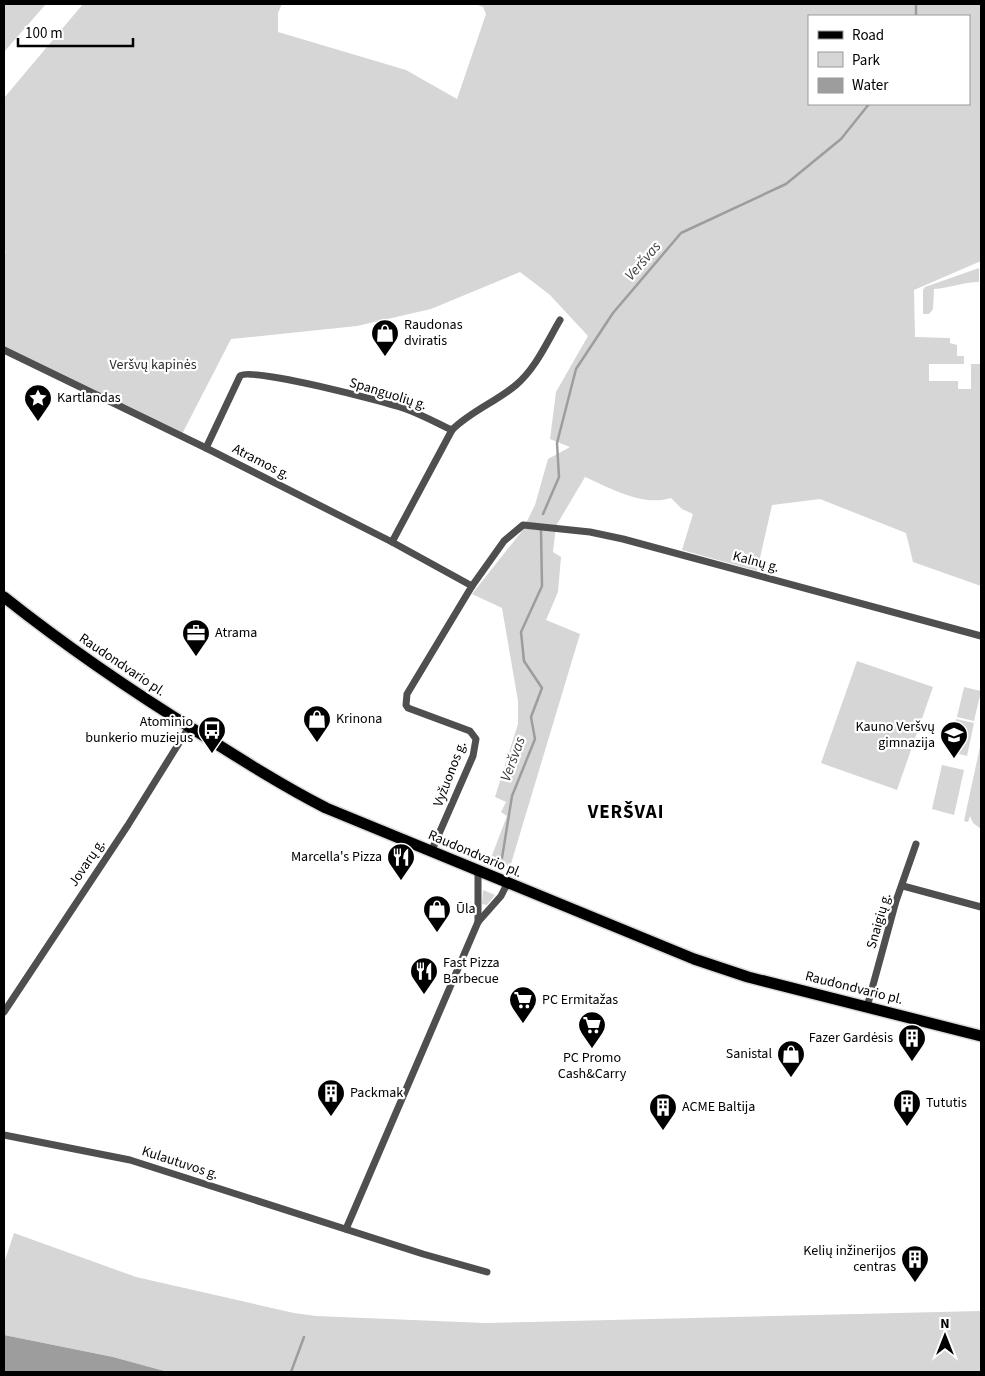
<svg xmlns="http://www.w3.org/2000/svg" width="985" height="1376" font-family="'Source Sans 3',sans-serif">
<rect width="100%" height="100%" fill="#fff"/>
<g fill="#d6d6d6" fill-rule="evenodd">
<path d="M4,4H46L4,52Z"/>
<path d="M83,4H282L278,13V32L406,70L457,99L486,14L483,7L475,4H981V261L914,290L915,337L950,338V343L957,345V356H964V364H929V381H958V389H971V364H981V586L913,562L906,533L820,499L772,505L757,571L682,550L693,514L682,509L671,498C643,507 610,488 585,477L556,526L553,552L561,557L558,592L546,620L580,634L510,867L491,858L507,816L501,812L506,802L495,797L518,724V701L502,608L472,594L522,531L535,505L548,459L570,447L550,439L556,392L588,336L550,295L520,272L431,309L357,326L231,339L181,436L4,350V254L6,251H4V98ZM809,16H969V104H809Z"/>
<path d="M979,268V282C963,282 950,288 934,289L933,309L929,314H923V290L925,287Z"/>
<path d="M857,661L933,687L897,790L821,763Z"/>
<path d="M964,687L981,691L974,721L957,717Z"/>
<path d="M956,719L974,723L967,756L948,751Z"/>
<path d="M981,742V829L973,823L970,816L968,822L964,821Z"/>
<path d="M942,765L964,770L954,815L932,809Z"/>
<path d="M483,890L495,895L487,905L482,904Z"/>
<path d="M14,1233L136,1277L294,1313L316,1316L485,1323L981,1311V1372H168L113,1357L4,1335V1263Z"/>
</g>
<path fill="#9d9d9d" d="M4,1335L113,1357L168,1372H4Z"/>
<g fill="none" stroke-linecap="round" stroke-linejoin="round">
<g stroke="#9d9d9d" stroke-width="2.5">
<path d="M916,4V16"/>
<path d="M543,514L559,477L557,443L576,369L613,313L681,233L786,184L841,139L869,104"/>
<path d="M502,858L512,796L535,739L531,717L542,688L524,661L521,632L542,586L541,530"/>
<path d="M291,1372L304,1337"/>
</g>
<g stroke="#dbdbdb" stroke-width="14">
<path id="primary" d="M4,597C67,647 133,692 201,734C242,760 283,786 326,808L694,959L748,977L981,1036"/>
</g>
<g stroke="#4f4f4f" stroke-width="7">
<path d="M4,350L206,448L392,542L472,586"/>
<path d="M206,448L240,376C249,366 386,402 406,409C422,415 437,423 452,430C471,411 496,402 516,385C536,368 547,342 560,320"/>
<path d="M392,542L452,430"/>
<path d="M431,852L473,756L476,739L470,731L408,708L406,705L407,694L472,586L504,541L523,525L590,532L623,539L981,636"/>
<path d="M478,871V922"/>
<path d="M903,886L981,907"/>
<path d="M867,1007L896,901L916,844"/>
<path d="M4,1012L128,825L189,727"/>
<path d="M4,1135L130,1160L423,1254L487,1272"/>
<path d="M346,1229L478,922L501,896L507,884"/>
</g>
<use href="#primary" stroke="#000" stroke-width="11"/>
</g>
<defs>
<g id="shop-pin" transform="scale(1.4375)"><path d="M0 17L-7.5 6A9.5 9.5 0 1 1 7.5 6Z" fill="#000" stroke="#fff"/><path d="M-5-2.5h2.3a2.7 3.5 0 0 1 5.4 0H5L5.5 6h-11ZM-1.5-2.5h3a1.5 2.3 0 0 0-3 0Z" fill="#fff"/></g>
<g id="sight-pin" transform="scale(1.4375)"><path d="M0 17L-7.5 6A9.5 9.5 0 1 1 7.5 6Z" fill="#000" stroke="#fff"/><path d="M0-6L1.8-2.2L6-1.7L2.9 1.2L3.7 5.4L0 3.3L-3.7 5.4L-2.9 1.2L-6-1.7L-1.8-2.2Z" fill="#fff"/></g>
<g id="office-pin" transform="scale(1.4375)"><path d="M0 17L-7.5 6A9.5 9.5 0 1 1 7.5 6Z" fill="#000" stroke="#fff"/><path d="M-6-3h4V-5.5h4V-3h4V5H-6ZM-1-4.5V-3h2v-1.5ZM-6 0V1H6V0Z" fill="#fff"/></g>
<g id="bus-pin" transform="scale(1.4375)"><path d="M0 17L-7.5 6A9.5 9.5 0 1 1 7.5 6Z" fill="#000" stroke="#fff"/><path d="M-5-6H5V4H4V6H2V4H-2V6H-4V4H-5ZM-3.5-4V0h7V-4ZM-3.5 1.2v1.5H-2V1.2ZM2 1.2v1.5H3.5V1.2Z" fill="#fff"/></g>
<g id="school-pin" transform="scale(1.4375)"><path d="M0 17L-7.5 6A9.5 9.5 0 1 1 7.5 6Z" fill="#000" stroke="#fff"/><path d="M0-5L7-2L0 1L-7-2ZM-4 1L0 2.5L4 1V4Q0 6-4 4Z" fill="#fff"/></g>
<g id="restaurant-pin" transform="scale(1.4375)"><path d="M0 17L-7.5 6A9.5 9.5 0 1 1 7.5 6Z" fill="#000" stroke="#fff"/><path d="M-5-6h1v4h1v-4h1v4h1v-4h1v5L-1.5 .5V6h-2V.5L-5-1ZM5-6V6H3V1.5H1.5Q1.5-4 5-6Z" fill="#fff"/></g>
<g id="supermarket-pin" transform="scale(1.4375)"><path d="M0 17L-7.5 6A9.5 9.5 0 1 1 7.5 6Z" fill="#000" stroke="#fff"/><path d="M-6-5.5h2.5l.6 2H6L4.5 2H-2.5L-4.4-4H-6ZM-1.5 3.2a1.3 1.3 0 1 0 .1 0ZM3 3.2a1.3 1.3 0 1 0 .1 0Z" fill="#fff"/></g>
<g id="building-pin" transform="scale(1.4375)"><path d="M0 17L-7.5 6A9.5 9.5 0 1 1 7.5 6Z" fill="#000" stroke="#fff"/><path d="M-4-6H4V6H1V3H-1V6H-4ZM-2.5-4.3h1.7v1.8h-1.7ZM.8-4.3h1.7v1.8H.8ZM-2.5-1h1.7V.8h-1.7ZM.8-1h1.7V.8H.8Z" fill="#fff"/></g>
</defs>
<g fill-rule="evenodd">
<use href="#shop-pin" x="385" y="333"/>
<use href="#sight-pin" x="38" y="398"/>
<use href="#office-pin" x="196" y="633"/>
<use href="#shop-pin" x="317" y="719"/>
<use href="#bus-pin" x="212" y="730"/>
<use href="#school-pin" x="954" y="735"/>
<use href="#restaurant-pin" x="401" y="857"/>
<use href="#shop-pin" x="437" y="909"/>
<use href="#restaurant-pin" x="424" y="971"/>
<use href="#supermarket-pin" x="523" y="1000"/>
<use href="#supermarket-pin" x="592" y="1025"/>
<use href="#building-pin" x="912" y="1038"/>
<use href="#shop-pin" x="791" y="1054"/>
<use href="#building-pin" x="331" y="1093"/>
<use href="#building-pin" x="907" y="1103"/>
<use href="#building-pin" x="663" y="1107"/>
<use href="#building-pin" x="915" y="1259"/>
</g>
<g text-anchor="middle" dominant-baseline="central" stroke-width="4.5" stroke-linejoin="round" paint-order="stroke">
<g font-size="14" fill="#000" stroke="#fff" text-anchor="start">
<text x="404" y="325">Raudonas<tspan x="404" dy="16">dviratis</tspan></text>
<text x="57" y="398">Kartlandas</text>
<text x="215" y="633">Atrama</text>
<text x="336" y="719">Krinona</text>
<text x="193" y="722" text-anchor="end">Atominio<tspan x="193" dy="16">bunkerio muziejus</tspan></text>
<text x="935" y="727" text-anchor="end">Kauno Veršvų<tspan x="935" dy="16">gimnazija</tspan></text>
<text x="382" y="857" text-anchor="end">Marcella's Pizza</text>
<text x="456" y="909">Ūla</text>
<text x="443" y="963">Fast Pizza<tspan x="443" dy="16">Barbecue</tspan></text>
<text x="542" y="1000">PC Ermitažas</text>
<text x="893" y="1038" text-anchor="end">Fazer Gardėsis</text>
<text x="772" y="1054" text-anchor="end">Sanistal</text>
<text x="592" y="1058" text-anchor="middle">PC Promo<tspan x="592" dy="16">Cash&amp;Carry</tspan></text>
<text x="350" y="1093">Packmak</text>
<text x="926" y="1103">Tututis</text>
<text x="682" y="1107">ACME Baltija</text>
<text x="896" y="1251" text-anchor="end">Kelių inžinerijos<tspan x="896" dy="16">centras</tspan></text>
</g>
<g font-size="14" fill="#2d2d2d" stroke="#fff">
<text x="153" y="365">Veršvų kapinės</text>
</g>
<g font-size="14" fill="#000" stroke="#fff">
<text transform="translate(388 394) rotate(17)">Spanguolių g.</text>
<text transform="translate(261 462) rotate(27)">Atramos g.</text>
<text transform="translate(756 562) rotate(15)">Kalnų g.</text>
<text transform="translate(122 665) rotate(34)">Raudondvario pl.</text>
<text transform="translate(450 774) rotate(-69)">Vyžuonos g.</text>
<text transform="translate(475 854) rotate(23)">Raudondvario pl.</text>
<text transform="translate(87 863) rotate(-56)">Jovarų g.</text>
<text transform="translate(879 921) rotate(-74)">Snaigių g.</text>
<text transform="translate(854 988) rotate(14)">Raudondvario pl.</text>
<text transform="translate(180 1163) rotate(18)">Kulautuvos g.</text>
</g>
<g font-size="15" font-style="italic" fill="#3e3e3e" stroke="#fff">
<text transform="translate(643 261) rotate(-49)">Veršvas</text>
<text transform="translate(513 759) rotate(-70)">Veršvas</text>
</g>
<g font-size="19" font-weight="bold" letter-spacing="1" fill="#000" stroke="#fff">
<text x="626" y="812">VERŠVAI</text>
</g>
</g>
<rect width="985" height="1376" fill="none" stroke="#000000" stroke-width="10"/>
<rect x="808" y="15" width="162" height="90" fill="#ffffff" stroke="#999999"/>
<rect x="818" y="31" width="25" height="8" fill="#000000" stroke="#999999"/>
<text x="852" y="40" font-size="15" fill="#000000">Road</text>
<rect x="818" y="52" width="25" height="15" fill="#d6d6d6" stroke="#999999"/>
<text x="852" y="65" font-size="15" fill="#000000">Park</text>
<rect x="818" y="78" width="25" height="15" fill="#9d9d9d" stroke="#999999"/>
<text x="852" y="90" font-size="15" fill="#000000">Water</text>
<g transform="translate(945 1336)" stroke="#ffffff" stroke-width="4" paint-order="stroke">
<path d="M0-4L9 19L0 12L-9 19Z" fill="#000000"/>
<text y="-8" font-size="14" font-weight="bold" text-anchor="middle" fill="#000000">N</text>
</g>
<path d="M18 38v8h115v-8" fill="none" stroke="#000000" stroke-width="2.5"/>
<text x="25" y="38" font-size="15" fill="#000000" stroke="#ffffff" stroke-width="4" paint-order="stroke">100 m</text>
</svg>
